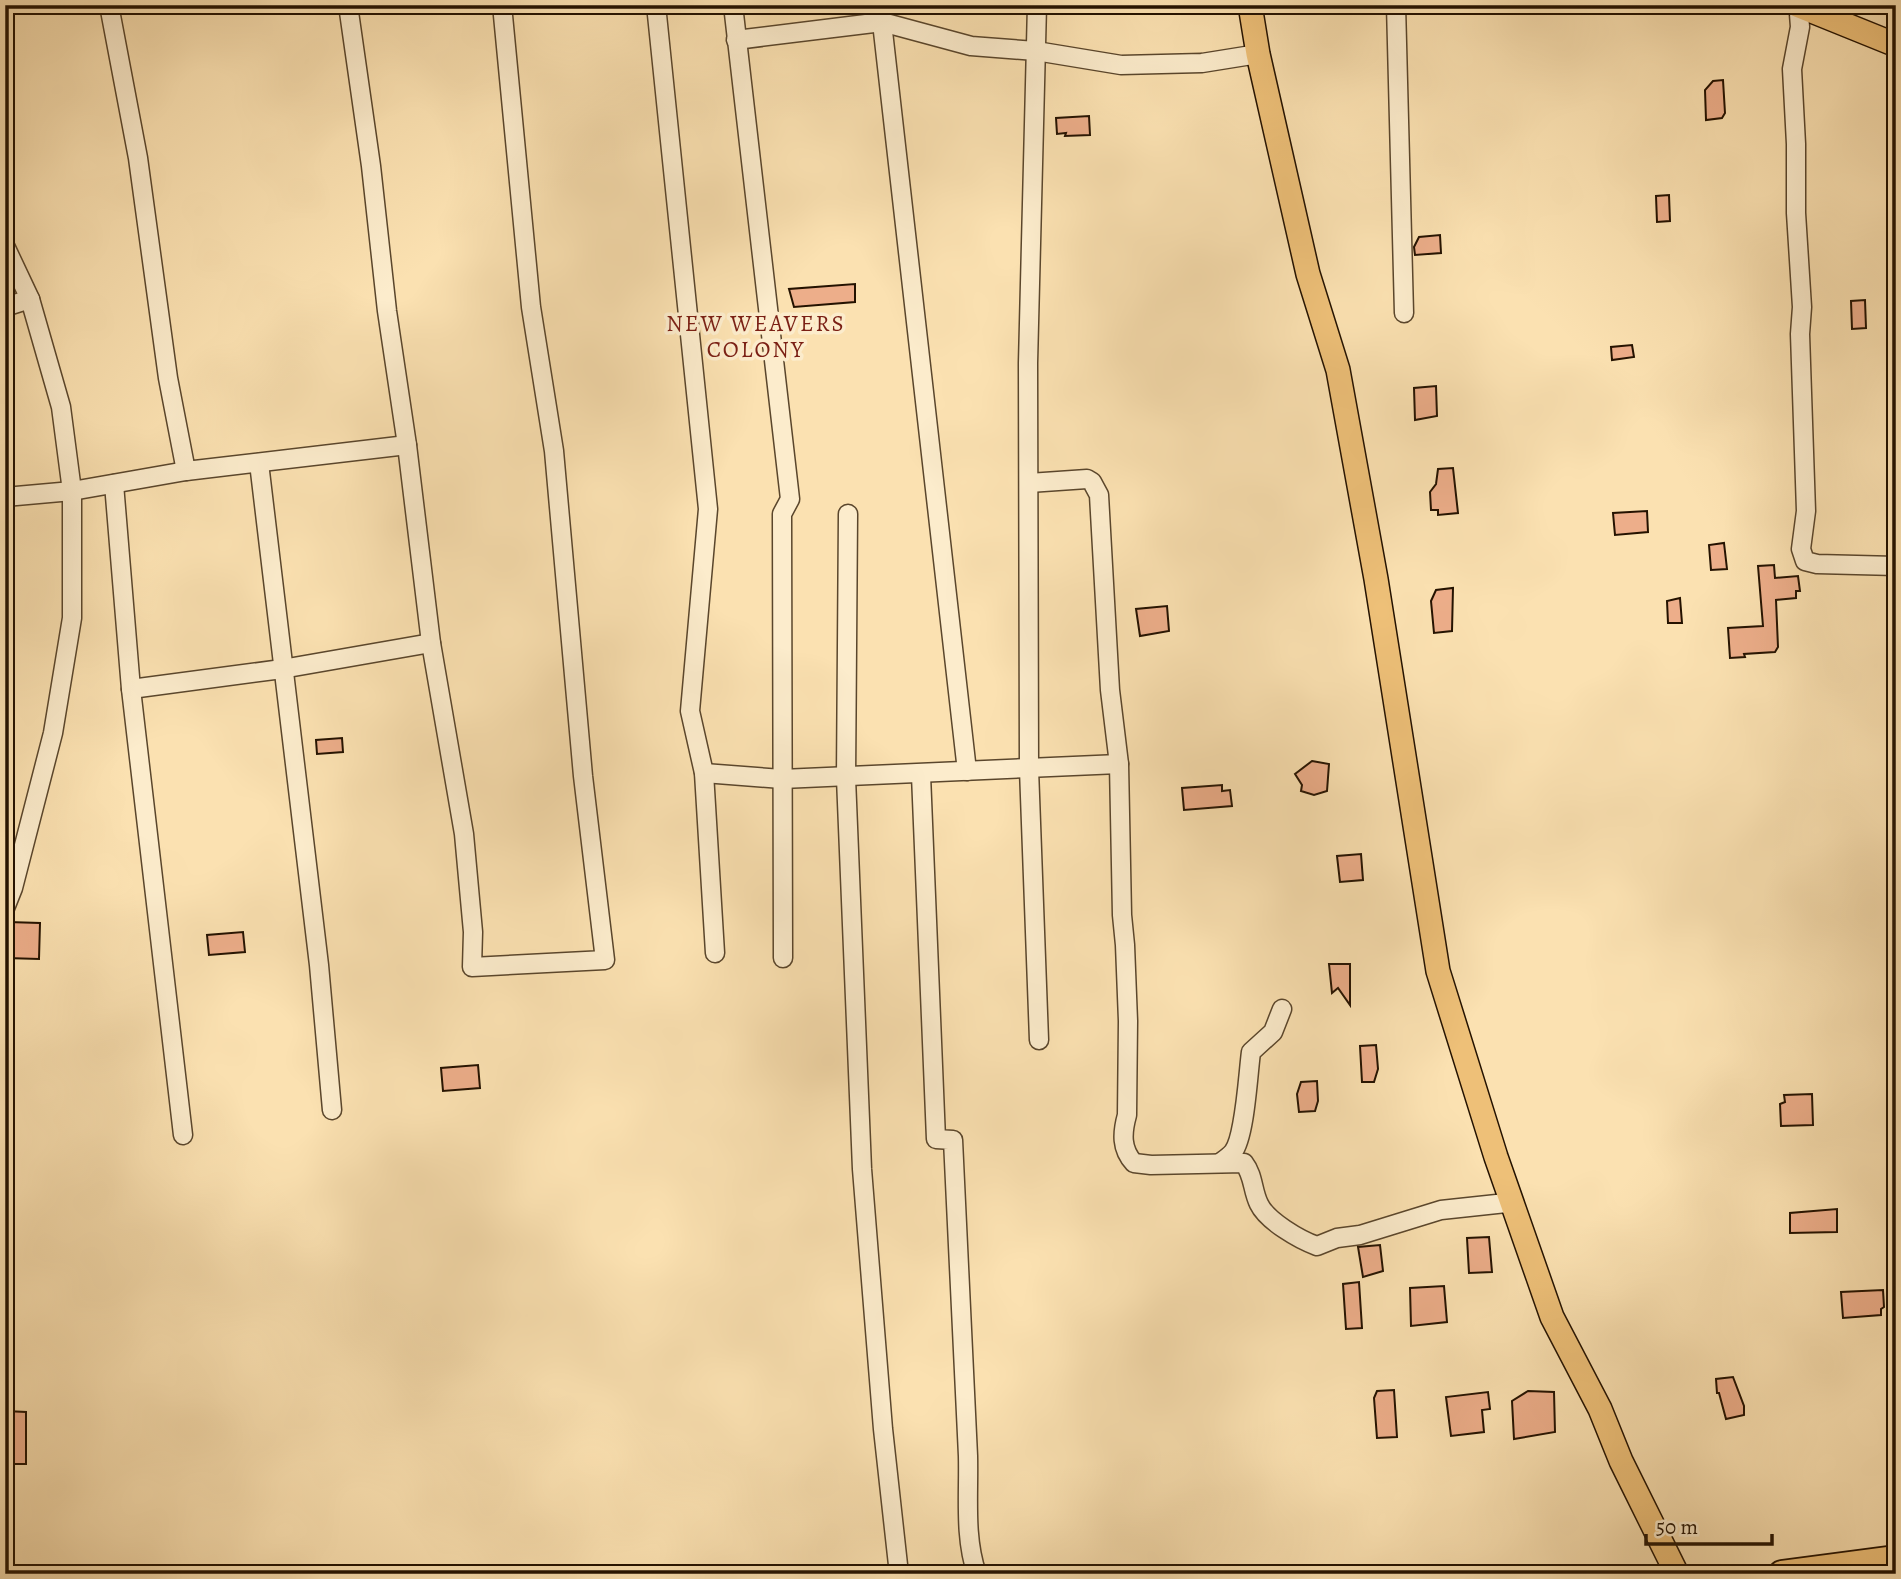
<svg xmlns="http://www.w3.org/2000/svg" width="1901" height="1579" font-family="Alegreya,serif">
<rect width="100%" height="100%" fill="#fbe1b1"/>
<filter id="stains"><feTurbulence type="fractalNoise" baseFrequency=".00286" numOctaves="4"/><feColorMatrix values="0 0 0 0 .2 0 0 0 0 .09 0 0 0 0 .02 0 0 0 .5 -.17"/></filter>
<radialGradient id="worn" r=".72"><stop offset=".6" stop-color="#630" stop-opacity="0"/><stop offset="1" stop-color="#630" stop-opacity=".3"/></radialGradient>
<g fill="#edae8a" stroke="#241200" stroke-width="2">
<path d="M1723,80L1725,113L1722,118L1706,120L1705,90L1713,81Z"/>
<path d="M1089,116L1090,135L1065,136L1066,133L1057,134L1056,118Z"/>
<path d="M1669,195L1670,221L1657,222L1656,196Z"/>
<path d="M1440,235L1441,253L1415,255L1414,247L1419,237Z"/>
<path d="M855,284V302L794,307L789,289Z"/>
<path d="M1865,300L1866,328L1852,329L1851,301Z"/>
<path d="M1632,345L1634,357L1612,360L1611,347Z"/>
<path d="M1436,386L1437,416L1415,420L1414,388Z"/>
<path d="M1453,468L1458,513L1438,515V510H1431L1430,492L1436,484L1438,469Z"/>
<path d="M1647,511L1648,532L1615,535L1613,513Z"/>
<path d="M1724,543L1727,569L1711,570L1709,545Z"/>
<path d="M1774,565L1775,578L1798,576L1800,591H1796V598L1776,600L1778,647L1775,652L1744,654L1745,657L1730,658L1728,628L1763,626L1758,566Z"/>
<path d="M1453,588L1452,631L1434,633L1431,601L1436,590Z"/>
<path d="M1680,598L1682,623H1668L1667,601Z"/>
<path d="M1167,606L1169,631L1140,636L1136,609Z"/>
<path d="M342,738L343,752L317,754L316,740Z"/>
<path d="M1312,761L1329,764L1327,791L1314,795L1301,791L1302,785L1295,774Z"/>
<path d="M1222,785V791L1230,790L1232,806L1184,810L1182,788Z"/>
<path d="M1361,854L1363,880L1340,882L1337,856Z"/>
<path d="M8,922L40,923L39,959L6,958Z"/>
<path d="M243,932L245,952L209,955L207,935Z"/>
<path d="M1329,964H1350V1005L1338,988L1332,993Z"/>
<path d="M1376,1045L1378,1069L1374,1082H1362L1360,1046Z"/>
<path d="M478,1065L480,1088L443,1091L441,1068Z"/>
<path d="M1317,1081L1318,1101L1315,1111L1299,1112L1297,1094L1301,1082Z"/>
<path d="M1812,1094L1813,1125L1781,1126L1780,1104L1785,1102L1784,1095Z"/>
<path d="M1837,1209V1232L1790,1233V1213Z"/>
<path d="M1489,1237L1492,1272L1469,1273L1467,1238Z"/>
<path d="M1380,1245L1383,1271L1363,1277L1358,1247Z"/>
<path d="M1359,1282L1362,1328L1346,1329L1343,1284Z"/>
<path d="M1444,1286L1447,1322L1411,1326L1410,1288Z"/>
<path d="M1883,1290L1884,1307L1881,1309V1315L1843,1318L1841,1292Z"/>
<path d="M1733,1377L1744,1406V1415L1726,1419L1719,1393H1717L1716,1379Z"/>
<path d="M1394,1390L1397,1437L1377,1438L1374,1398L1377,1391Z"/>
<path d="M1528,1391L1554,1392L1555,1432L1514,1439L1512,1401Z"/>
<path d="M1488,1392L1490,1409L1482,1410L1484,1432L1451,1436L1446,1397Z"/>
<path d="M5,1411L26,1412V1464H5Z"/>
</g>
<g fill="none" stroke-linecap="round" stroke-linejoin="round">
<g stroke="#5a462c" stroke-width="21">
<g id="minor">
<path d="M109,5L138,158L168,378L186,471L407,445"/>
<path d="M348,5L371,166L387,311L407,445L431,643L464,834L473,932L472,967L605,960L583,776L554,451L531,307L502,5"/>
<path d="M656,5L708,509L690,711L704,773L715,953"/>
<path d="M733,5L790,499L782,514L783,958"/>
<path d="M880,5L967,771"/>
<path d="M1037,5L1028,363L1029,769L1039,1040"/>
<path d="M1396,5L1404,313"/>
<path d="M1802,7L1799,14L1800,27L1792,69L1796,144V213L1802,307L1800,334L1806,511L1801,549L1805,561L1817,564L1896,566"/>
<path d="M736,40L882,22L971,46L1036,51L1121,65L1202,63L1258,54"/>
<path d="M5,246L30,299L61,407L72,491V618L53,733L13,888L5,908"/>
<path d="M5,307L30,299"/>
<path d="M259,463L319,965L332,1110"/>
<path d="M1029,483L1087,479L1092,482L1099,495L1110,690L1119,764L1122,915L1125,945L1128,1021L1127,1115C1122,1133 1121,1149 1134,1163L1151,1165L1244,1163C1254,1176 1252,1190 1259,1204C1267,1221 1300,1240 1317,1246L1337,1238L1360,1235L1441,1210L1506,1203L1514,1207"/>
<path d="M114,484L131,689L183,1135"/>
<path d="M5,497L72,491L186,471"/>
<path d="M848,514L846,778L862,1169L883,1429L899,1574"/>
<path d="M131,689L282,669L431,643"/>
<path d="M704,773L782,779L1119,764"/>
<path d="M921,775L936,1139L953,1140C959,1246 963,1351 968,1456C969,1494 964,1538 977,1574"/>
<path d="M1220,1163C1224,1160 1230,1156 1233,1152C1245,1137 1248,1074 1251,1052L1273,1032L1282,1009"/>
</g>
</g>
<g stroke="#241200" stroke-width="26">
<g id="major">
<path d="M1250,5L1258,54L1308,274L1338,370L1376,579L1438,971L1496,1157L1552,1317L1600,1409L1621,1461L1677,1574"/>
<path d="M1797,5L1896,45"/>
</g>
</g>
<g stroke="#241200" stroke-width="30">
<path id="highway" d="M1782,1574L1896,1559"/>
</g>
<use href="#minor" stroke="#fceccc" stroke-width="18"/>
<use href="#major" stroke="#eec078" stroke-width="23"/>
<use href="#highway" stroke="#eec078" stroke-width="26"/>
</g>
<g text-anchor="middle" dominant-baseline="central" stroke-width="7" stroke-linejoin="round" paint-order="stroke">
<g font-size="23" letter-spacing="2" fill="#7a1f14" stroke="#fceccc">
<text x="756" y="323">NEW WEAVERS<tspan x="756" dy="26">COLONY</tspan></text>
</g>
</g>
<rect width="1901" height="1579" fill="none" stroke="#fbe1b1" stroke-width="28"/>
<rect x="7" y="7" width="1887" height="1565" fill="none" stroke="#241200" stroke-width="3.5"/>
<rect x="14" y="14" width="1873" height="1551" fill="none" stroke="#241200" stroke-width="2"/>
<path d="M1646 1534v10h126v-10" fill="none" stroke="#241200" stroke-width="3.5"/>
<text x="1656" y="1534" font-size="21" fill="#241200" stroke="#fceccc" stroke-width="5" paint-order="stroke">50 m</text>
<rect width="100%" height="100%" filter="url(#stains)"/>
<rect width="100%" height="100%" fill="url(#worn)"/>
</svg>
